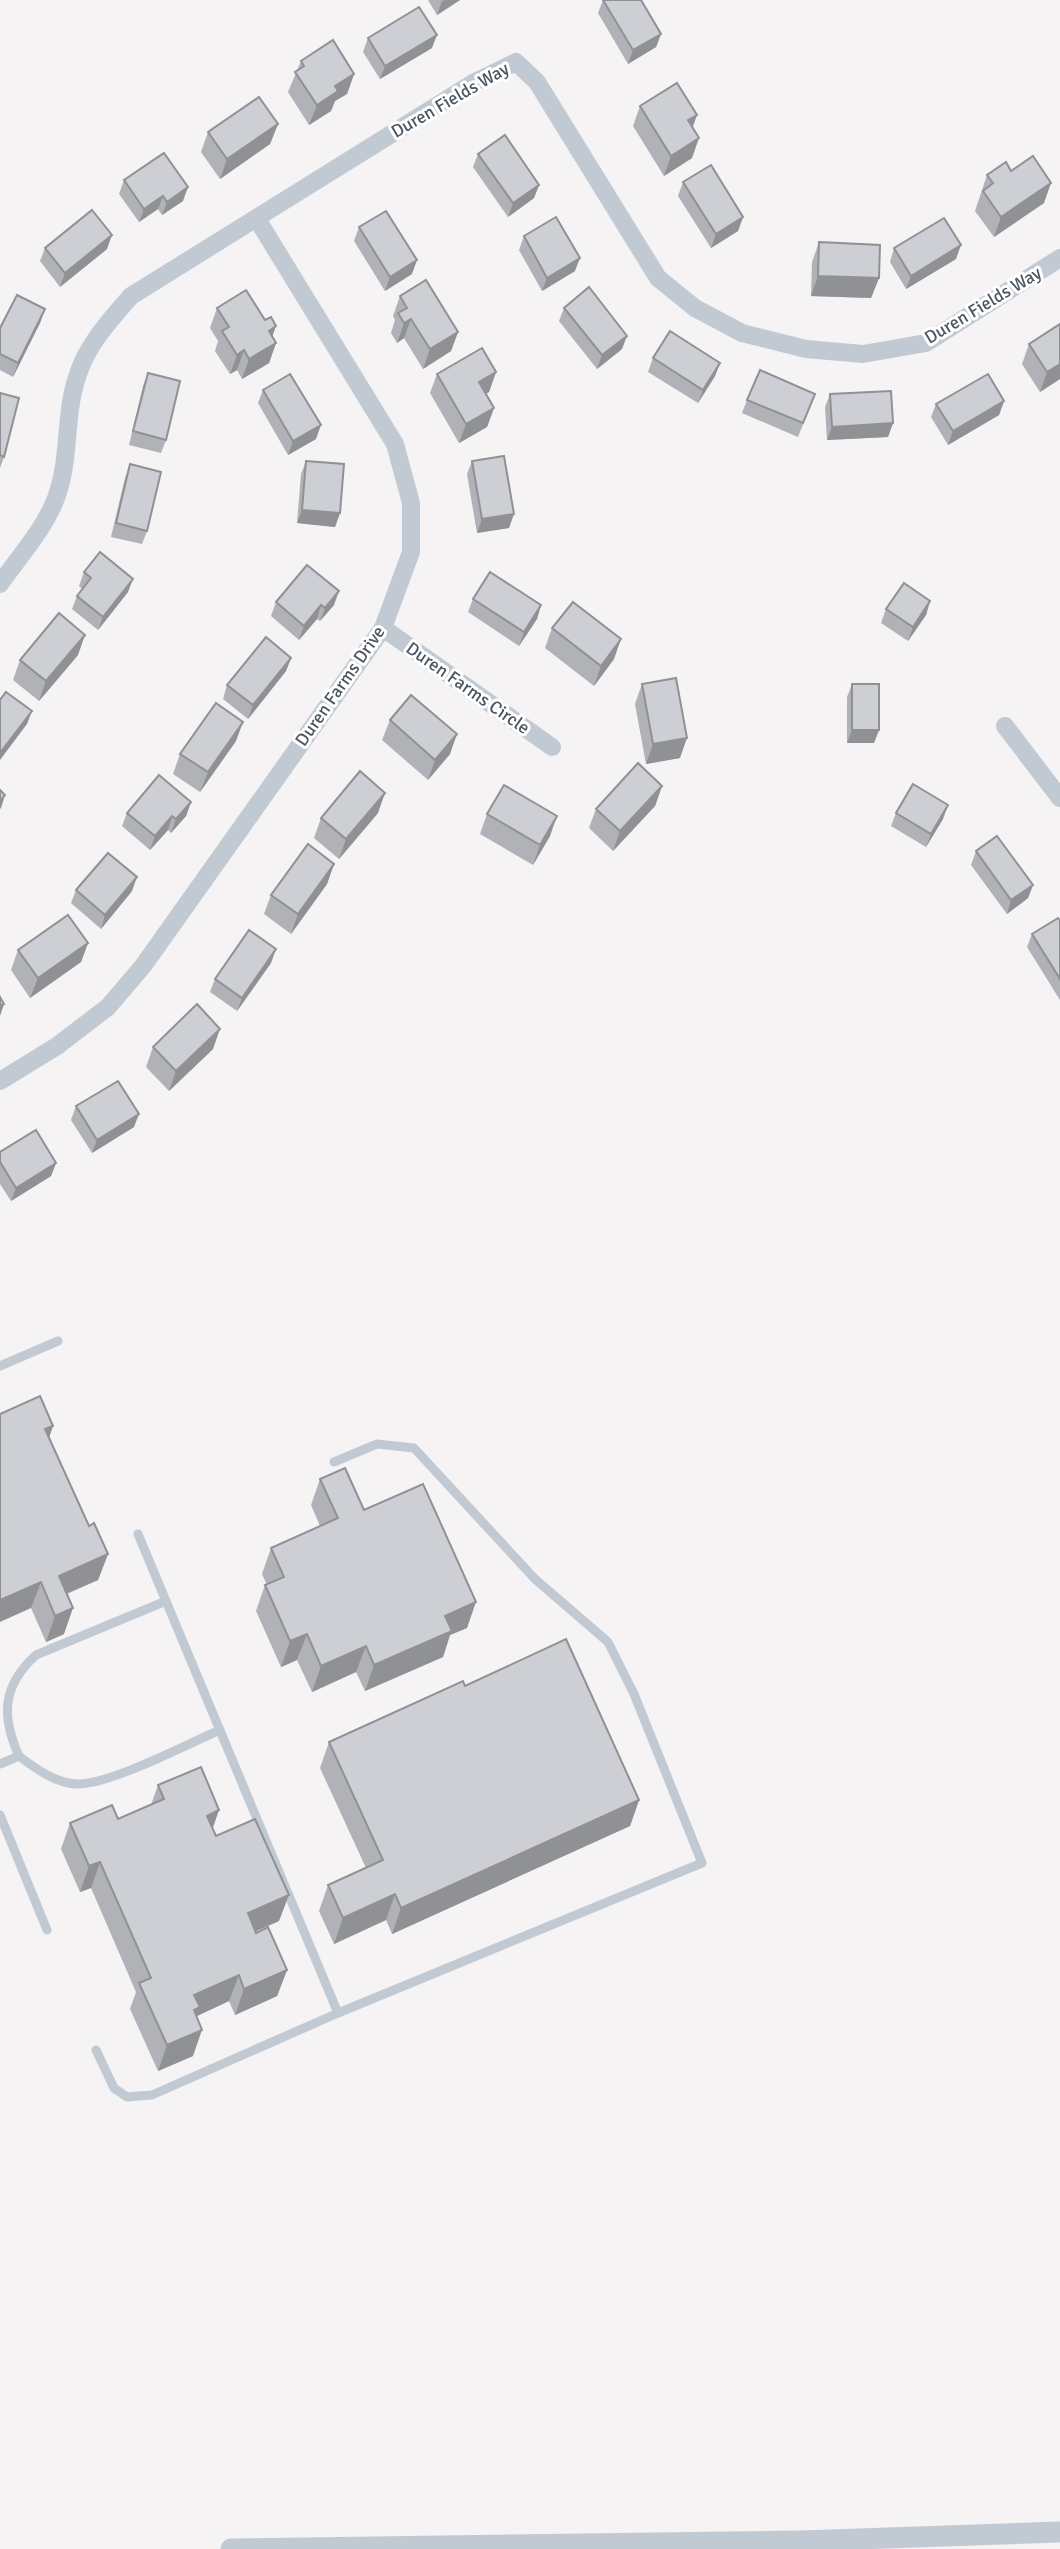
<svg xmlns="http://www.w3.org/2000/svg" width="1060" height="2549" font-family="Signika,sans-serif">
<rect width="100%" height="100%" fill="#f5f3f3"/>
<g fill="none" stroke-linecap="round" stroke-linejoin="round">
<g stroke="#c1cad2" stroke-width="9">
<path d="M0,1366L58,1341"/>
<path d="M334,1462L377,1444L414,1448L535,1579L608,1642L634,1694L702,1863L338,2013"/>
<path d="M19,1756C1,1716 2,1686 36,1655L166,1601"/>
<path d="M0,1764L19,1756C36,1769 55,1783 77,1784C112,1784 185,1745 220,1730"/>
<path d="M0,1815L47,1930"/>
<path d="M96,2050L114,2088L127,2097L152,2095L338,2013L138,1534"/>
</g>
<g stroke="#c1cad2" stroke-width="18">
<path d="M0,584C19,557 45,528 56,498C66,471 66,445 69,418C74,361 95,337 131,296L475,82L516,62L537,82L658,278L695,308L742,333L806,349L863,354L926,343L1060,258"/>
<path d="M383,628L552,747"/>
<path d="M1005,726L1060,798"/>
<path d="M0,1081L57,1046L108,1007L143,966L383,628L411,552V503L395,444L257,219"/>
</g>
<path stroke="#c1cad2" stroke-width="21" d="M231,2549L801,2541L1060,2532"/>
</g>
<g fill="#b0b2b7">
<path d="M428,0H460L437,15Z"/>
<path d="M603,0L661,34L656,47L628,64L598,13Z"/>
<path d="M368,38L432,48L380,79L363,52Z"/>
<path d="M301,61L354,74L347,94L335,101L331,111L309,125L288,92Z"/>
<path d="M640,106L693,128L692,158L664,176L633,126Z"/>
<path d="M278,124L270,144L220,179L201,152L208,132Z"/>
<path d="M478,154L539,185L534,198L508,217L473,167Z"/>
<path d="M1011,171L1044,203L994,237L975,211L987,175Z"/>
<path d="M124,180L183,201L162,215L158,209L139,222L119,194Z"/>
<path d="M683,182L743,217L738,231L711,248L678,196Z"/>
<path d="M359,227L412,274L385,291L354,241Z"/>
<path d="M524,236L575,271L542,291L519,250Z"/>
<path d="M819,242L879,278L871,298L811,296L812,262Z"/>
<path d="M45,248L107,249L60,287L40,261Z"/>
<path d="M894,248L956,259L906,289L890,262Z"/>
<path d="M400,296L458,332L451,351L423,369L404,338L397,343L391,333L395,320L393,316Z"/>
<path d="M217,308L273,337L276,343L269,363L242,379L237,370L230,374L215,351L218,341L210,328Z"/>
<path d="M564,308L622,349L597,369L559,321Z"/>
<path d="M45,309L40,323L13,377L0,370V328Z"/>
<path d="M1029,344L1060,379L1040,392L1022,364Z"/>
<path d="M653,358L720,363L715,376L698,403L648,372Z"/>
<path d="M496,372L489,392L486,394L494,408L487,427L459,443L430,393L437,374Z"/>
<path d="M148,373L166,440L161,453L129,445L143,386Z"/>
<path d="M263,390L316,439L288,455L258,403Z"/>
<path d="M0,393L4,457L0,468Z"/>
<path d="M815,394L798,437L742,413L747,400Z"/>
<path d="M830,394L893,423L888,437L827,440L825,407Z"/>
<path d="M1004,401L999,415L948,445L931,417L936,404Z"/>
<path d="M306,461L340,513L335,527L297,523L301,474Z"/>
<path d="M472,461L509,528L477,533L467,474Z"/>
<path d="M130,464L147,531L142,544L111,537L125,478Z"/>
<path d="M84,572L128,592L98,630L72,609L77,596L82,589L79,586Z"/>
<path d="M473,599L541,605L537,619L519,646L468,612Z"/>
<path d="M930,601L926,615L908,641L881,623L886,609Z"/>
<path d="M276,602L334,605L320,621L317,619L299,640L271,616Z"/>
<path d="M552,628L614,659L594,686L545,648Z"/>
<path d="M78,655L39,701L13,680L20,660Z"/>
<path d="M291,658L286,671L248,719L223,699L227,685Z"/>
<path d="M642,684L680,758L646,764L635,704Z"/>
<path d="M852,684L879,730L874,743H847V697Z"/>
<path d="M390,720L450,754L428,780L382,740Z"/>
<path d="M236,741L200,792L173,774L180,754Z"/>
<path d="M662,786L655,806L613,851L589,828L596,809Z"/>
<path d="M191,802L186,816L171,833L168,830L150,850L122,826L127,813Z"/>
<path d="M378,813L339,859L314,838L321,818Z"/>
<path d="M896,813L943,819L926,847L891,826Z"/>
<path d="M487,814L550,836L533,865L480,834Z"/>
<path d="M976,851L1033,885L1028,898L1007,914L971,865Z"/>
<path d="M334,864L327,884L291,934L264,914L271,895Z"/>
<path d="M76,890L132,891L101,929L71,903Z"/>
<path d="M1060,921V1000L1027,947L1032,934Z"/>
<path d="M88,943L81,962L30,998L11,970L18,950Z"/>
<path d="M271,963L237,1011L210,992L215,979Z"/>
<path d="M153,1047L213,1049L169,1091L146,1067Z"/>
<path d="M76,1106L134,1127L92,1153L71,1120Z"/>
<path d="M0,1152L56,1163L51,1176L11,1201L0,1184Z"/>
<path d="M0,1414L53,1426L49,1437L89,1526L108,1554L98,1580L67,1594L64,1634L46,1642L31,1608Z"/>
<path d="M320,1479L364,1510L467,1628L450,1635L443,1657L365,1691L356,1672L312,1692L297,1660L281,1667L256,1611L265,1585H267L262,1574L271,1548L320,1526L311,1505Z"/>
<path d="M465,1686L639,1800L630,1826L392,1934L386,1920L334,1944L319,1911L328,1885L366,1868L320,1768L329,1742Z"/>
<path d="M158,1785L213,1829L216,1836L279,1921L256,1931L287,1970L277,1996L235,2015L229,2001L197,2016L193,2056L158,2071L130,2009L136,1992L91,1888L80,1892L61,1849L70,1823L118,1819L151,1805Z"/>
</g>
<g fill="#909195">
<path d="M445,0H460L437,15L442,1Z"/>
<path d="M661,34L656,47L628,64L633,50Z"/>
<path d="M437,35L432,48L380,79L385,66Z"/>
<path d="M354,74L347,94L335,101L331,111L309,125L317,105L335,86Z"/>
<path d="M697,115L690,135L688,120Z"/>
<path d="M278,124L270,144L220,179L227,159Z"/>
<path d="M699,138L692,158L664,176L671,156Z"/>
<path d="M1051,183L1044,203L994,237L1001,217Z"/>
<path d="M539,185L534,198L508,217L513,203Z"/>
<path d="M188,187L183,201L162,215L167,202Z"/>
<path d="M163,196L158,209L139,222L144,209Z"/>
<path d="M743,217L738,231L711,248L716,234Z"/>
<path d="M112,235L107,249L60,287L65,273Z"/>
<path d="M961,245L956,259L906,289L911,276Z"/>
<path d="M580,258L575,271L542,291L547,278Z"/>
<path d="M417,260L412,274L385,291L390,277Z"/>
<path d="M818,276L879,278L871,298L811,296Z"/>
<path d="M45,309L40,323L13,377L18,363Z"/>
<path d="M411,319L404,338L397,343L404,323Z"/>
<path d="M276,326L269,346V331Z"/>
<path d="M458,332L451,351L423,369L430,349Z"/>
<path d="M627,336L622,349L597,369L602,355Z"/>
<path d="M276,343L269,363L242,379L249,359Z"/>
<path d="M244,350L237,370L230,374L237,355Z"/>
<path d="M720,363L715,376L698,403L703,390Z"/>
<path d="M1060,364V379L1040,392L1047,372Z"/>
<path d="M496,372L489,392L472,402L479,382Z"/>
<path d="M1004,401L999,415L948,445L953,431Z"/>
<path d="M494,408L487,427L459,443L466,424Z"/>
<path d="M893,423L888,437L827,440L832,427Z"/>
<path d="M321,425L316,439L288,455L293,441Z"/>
<path d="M302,510L340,513L335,527L297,523Z"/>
<path d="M514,514L509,528L477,533L482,519Z"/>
<path d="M133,579L128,592L98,630L103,617Z"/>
<path d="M339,591L334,605L320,621L325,608Z"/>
<path d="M930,601L926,615L908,641L913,627Z"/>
<path d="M321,605L317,619L299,640L304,626Z"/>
<path d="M541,605L537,619L519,646L524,632Z"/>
<path d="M85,635L78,655L39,701L46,681Z"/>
<path d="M621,639L614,659L594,686L601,666Z"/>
<path d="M291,658L286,671L248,719L253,705Z"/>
<path d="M32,711L27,724L0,760V753Z"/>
<path d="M243,722L236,741L200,792L208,772Z"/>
<path d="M852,730H879L874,743H847Z"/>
<path d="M457,734L450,754L428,780L435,760Z"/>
<path d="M687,738L680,758L646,764L653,744Z"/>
<path d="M662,786L655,806L613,851L620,831Z"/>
<path d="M385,793L378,813L339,859L346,839Z"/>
<path d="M5,795L1,808L0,809V801Z"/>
<path d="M191,802L186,816L171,833L176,819Z"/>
<path d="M948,805L943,819L926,847L931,834Z"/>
<path d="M172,816L168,830L150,850L155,836Z"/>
<path d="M557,816L550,836L533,865L540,845Z"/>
<path d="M334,864L327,884L291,934L298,914Z"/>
<path d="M137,877L132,891L101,929L105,915Z"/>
<path d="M1033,885L1028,898L1007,914L1011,900Z"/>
<path d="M88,943L81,962L30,998L38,978Z"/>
<path d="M276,949L271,963L237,1011L242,998Z"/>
<path d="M4,1004L0,1016V1006Z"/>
<path d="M220,1029L213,1049L169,1091L176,1071Z"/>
<path d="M139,1114L134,1127L92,1153L97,1140Z"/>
<path d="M56,1163L51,1176L11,1201L16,1188Z"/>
<path d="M53,1426L44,1452L45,1429Z"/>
<path d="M108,1554L98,1580L49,1601L59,1576Z"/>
<path d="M41,1582L31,1608L0,1622V1600Z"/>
<path d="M476,1602L467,1628L450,1635L443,1657L365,1691L374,1665L445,1616Z"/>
<path d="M73,1608L64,1634L46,1642L55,1616Z"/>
<path d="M307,1634L297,1660L281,1667L290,1641Z"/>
<path d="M366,1646L356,1672L312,1692L321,1666Z"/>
<path d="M639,1800L630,1826L392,1934L401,1908Z"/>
<path d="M219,1810L210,1836L207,1816Z"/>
<path d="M100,1862L91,1888L80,1892L89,1866Z"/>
<path d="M395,1894L386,1920L334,1944L343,1918Z"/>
<path d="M289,1895L279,1921L238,1939L248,1913Z"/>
<path d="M287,1970L277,1996L235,2015L244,1989Z"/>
<path d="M239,1975L229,2001L197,2016L190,2033L194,1995Z"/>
<path d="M202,2030L193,2056L158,2071L167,2045Z"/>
</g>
<g fill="#cdcfd5" stroke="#909195" stroke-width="2">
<path d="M603,0H641L661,34L633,50Z"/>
<path d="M419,7L437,35L385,66L368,38Z"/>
<path d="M333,40L354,74L335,86L338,91L317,105L295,72L304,66L301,61Z"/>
<path d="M677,83L697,115L688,120L699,138L671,156L640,106Z"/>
<path d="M259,97L278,124L227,159L208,132Z"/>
<path d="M505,135L539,185L513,203L478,154Z"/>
<path d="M164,153L188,187L167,202L163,196L144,209L124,180Z"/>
<path d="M1033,156L1051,183L1001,217L983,191L993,183L987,175L1006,162L1011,171Z"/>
<path d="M711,165L743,217L716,234L683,182Z"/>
<path d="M92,210L112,235L65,273L45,248Z"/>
<path d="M386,211L417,260L390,277L359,227Z"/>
<path d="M556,217L580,258L547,278L524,236Z"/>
<path d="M944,218L961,245L911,276L894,248Z"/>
<path d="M819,242L880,245L879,278L818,276Z"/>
<path d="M426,280L458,332L430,349L411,319L404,323L398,313L407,308L400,296Z"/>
<path d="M589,287L627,336L602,355L564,308Z"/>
<path d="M246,290L265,320L271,317L276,326L269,331L276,343L249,359L244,350L237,355L222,331L229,327L217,308Z"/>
<path d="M17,295L45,309L18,363L0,354V328Z"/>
<path d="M1060,324V364L1047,372L1029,344Z"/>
<path d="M670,331L720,363L703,390L653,358Z"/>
<path d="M482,348L496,372L479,382L494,408L466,424L437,374Z"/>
<path d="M760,370L815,394L803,423L747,400Z"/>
<path d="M148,373L180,381L166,440L133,431Z"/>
<path d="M290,374L321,425L293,441L263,390Z"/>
<path d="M988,374L1004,401L953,431L936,404Z"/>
<path d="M891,391L893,423L832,427L830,394Z"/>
<path d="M0,393L19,398L4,457L0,455Z"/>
<path d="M504,456L514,514L482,519L472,461Z"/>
<path d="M306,461L344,464L340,513L302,510Z"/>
<path d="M130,464L161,472L147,531L116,523Z"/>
<path d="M100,552L133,579L103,617L77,596L91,578L84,572Z"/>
<path d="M307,565L339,591L325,608L321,605L304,626L276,602Z"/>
<path d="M490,572L541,605L524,632L473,599Z"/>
<path d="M904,583L930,601L913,627L886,609Z"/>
<path d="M573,602L621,639L601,666L552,628Z"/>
<path d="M59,613L85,635L46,681L20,660Z"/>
<path d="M266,637L291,658L253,705L227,685Z"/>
<path d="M676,678L687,738L653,744L642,684Z"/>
<rect x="852" y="684" width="27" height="46"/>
<path d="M6,692L32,711L0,753V700Z"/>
<path d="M411,695L457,734L435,760L390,720Z"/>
<path d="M216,703L243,722L208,772L180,754Z"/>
<path d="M638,763L662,786L620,831L596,809Z"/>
<path d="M360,771L385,793L346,839L321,818Z"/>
<path d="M159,775L191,802L176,819L172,816L155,836L127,813Z"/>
<path d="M913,784L948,805L931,834L896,813Z"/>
<path d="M504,785L557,816L540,845L487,814Z"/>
<path d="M0,790L5,795L0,801Z"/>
<path d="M997,836L1033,885L1011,900L976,851Z"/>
<path d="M308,844L334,864L298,914L271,895Z"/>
<path d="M108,853L137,877L105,915L76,890Z"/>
<path d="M68,915L88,943L38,978L18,950Z"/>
<path d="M1058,918L1060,921V979L1032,934Z"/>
<path d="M249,930L276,949L242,998L215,979Z"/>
<path d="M0,997L4,1004L0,1006Z"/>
<path d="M197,1004L220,1029L176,1071L153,1047Z"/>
<path d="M118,1081L139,1114L97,1140L76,1106Z"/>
<path d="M36,1130L56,1163L16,1188L0,1162V1152Z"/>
<path d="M40,1396L53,1426L45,1429L89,1526L94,1523L108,1554L59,1576L73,1608L55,1616L41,1582L0,1600V1414Z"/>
<path d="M345,1468L364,1510L423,1484L476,1602L445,1616L452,1631L374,1665L366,1646L321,1666L307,1634L290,1641L265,1585L284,1577L271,1548L338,1518L320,1479Z"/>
<path d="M566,1639L639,1800L401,1908L395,1894L343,1918L328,1885L383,1860L329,1742L463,1681L465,1686Z"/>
<path d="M201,1767L219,1810L207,1816L216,1836L255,1819L289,1895L248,1913L256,1933L268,1927L287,1970L244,1989L239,1975L194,1995L200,2007L194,2010L202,2030L167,2045L139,1983L151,1978L100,1862L89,1866L70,1823L112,1805L118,1819L164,1799L158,1785Z"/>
</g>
<g text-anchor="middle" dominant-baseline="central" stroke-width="6" stroke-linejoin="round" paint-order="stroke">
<g font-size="18" fill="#4a5661" stroke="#fff">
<text transform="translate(450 100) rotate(-30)">Duren Fields Way</text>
<text transform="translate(983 305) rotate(-31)">Duren Fields Way</text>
<text transform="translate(340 686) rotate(-55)">Duren Farms Drive</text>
<text transform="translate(468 688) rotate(35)">Duren Farms Circle</text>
</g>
</g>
</svg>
